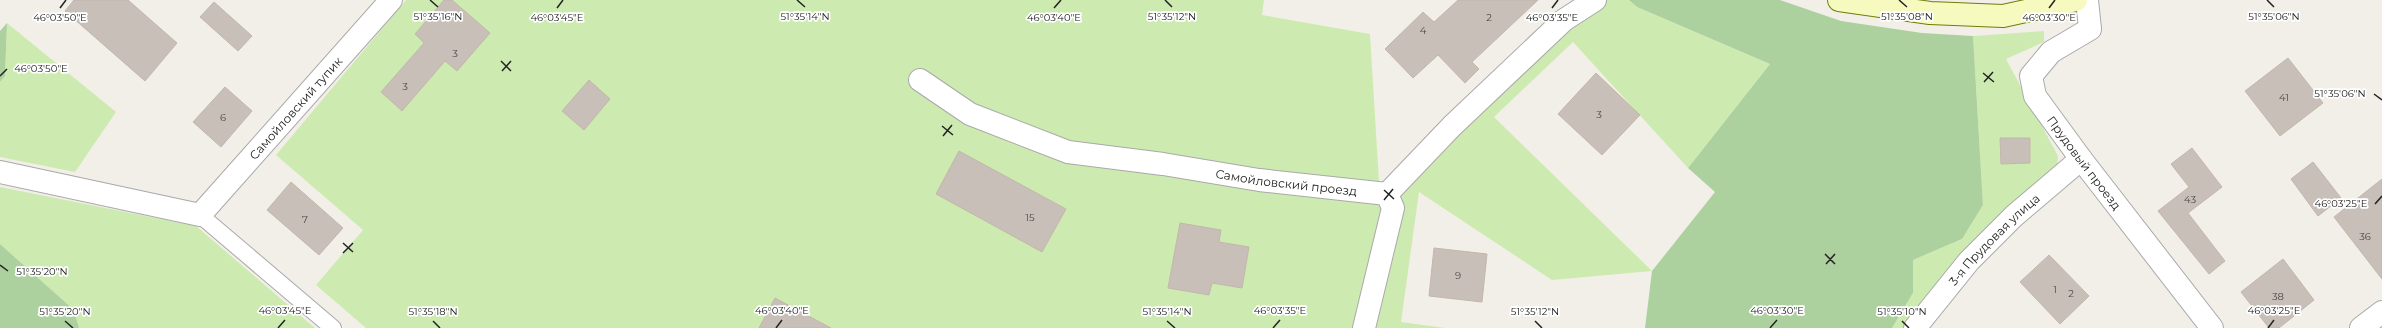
<svg xmlns="http://www.w3.org/2000/svg" width="2382" height="328" font-family="Montserrat,sans-serif">
<rect width="100%" height="100%" fill="#f2efe9"/>
<g fill="#cdebb0">
<path d="M406,0H1264L1262,15L1370,34L1379,182L1389,180L1445,120L1554,13L1577,0H1629L1637,7L1770,64L1688,168L1573,42L1494,117L1652,271L1552,280L1419,192L1401,322L1445,328H366L316,285L363,230L276,155Z"/>
<path d="M7,23L116,112L75,172L0,157V82L5,76Z"/>
<path d="M2044,31V42L2006,59L2058,156L2056,187L1975,269L1927,328H1892L1913,293V260L1962,239L1983,205L1973,36Z"/>
<path d="M0,187L196,226L315,328H79L74,310L0,244Z"/>
</g>
<g fill="#add19e">
<path d="M1629,0H1780L1841,21L1922,33L1973,36L1983,205L1962,239L1913,260V293L1892,328H1645L1652,271L1715,192L1688,168L1770,64L1637,7Z"/>
<path d="M7,23L5,76L0,82V31Z"/>
<path d="M0,244L74,310L79,328H0Z"/>
</g>
<g fill="#c7bfb8" stroke="#c4b6ab">
<path d="M74,0H128L177,43L145,81L65,11Z"/>
<path d="M444,0H452L490,33L457,71L445,61L402,111L381,92L424,43L415,34Z"/>
<path d="M1458,0H1538L1472,62L1479,69L1465,83L1438,55L1413,78L1385,49L1423,12L1434,22Z"/>
<path d="M214,2L252,36L238,51L200,17Z"/>
<path d="M2288,58L2323,103L2280,136L2245,91Z"/>
<path d="M1596,73L1640,115L1602,155L1558,114Z"/>
<path d="M589,80L610,99L584,130L562,111Z"/>
<path d="M225,87L252,111L221,147L193,122Z"/>
<path d="M2000,138H2030V163L2001,164Z"/>
<path d="M2192,148L2222,187L2188,213L2225,261L2209,274L2158,211L2189,187L2171,164Z"/>
<path d="M959,151L1066,209L1042,252L936,194Z"/>
<path d="M2313,162L2341,198L2318,216L2291,179Z"/>
<path d="M2382,179V279L2334,217Z"/>
<path d="M291,182L343,228L319,255L267,210Z"/>
<path d="M1180,223L1221,230L1219,242L1249,247L1242,288L1212,283L1209,295L1168,288Z"/>
<path d="M1434,248L1487,254L1482,302L1429,296Z"/>
<path d="M2049,255L2089,296L2060,324L2020,282Z"/>
<path d="M2283,259L2314,300L2279,328H2269L2241,292Z"/>
<path d="M775,298L831,328H759Z"/>
</g>
<g fill="none" stroke-linecap="round" stroke-linejoin="round">
<g stroke="#a9a9a9" stroke-width="18">
<path id="service" d="M200,215L333,328"/>
</g>
<g stroke="#a9a9a9" stroke-width="24">
<g id="minor">
<path id="s1" d="M2087,0L2090,29L2051,52L2031,76L2035,96L2081,159L2212,328"/>
<path id="s2" d="M920,80L970,114L1068,152L1163,164L1259,180L1387,194"/>
<path id="s3" d="M0,172L200,215L391,0"/>
<path d="M1387,194L1452,126L1564,20L1595,0"/>
<path d="M1364,328L1393,208L1387,194"/>
<path id="s4" d="M1915,328L1969,261L2014,216L2081,159"/>
<path d="M2361,328L2382,312"/>
</g>
</g>
<g stroke="#707d05" stroke-width="24">
<path id="secondary" d="M1839,0L1930,13L2003,16L2076,0"/>
</g>
<use href="#service" stroke="#fff" stroke-width="16"/>
<use href="#minor" stroke="#fff" stroke-width="22"/>
<use href="#secondary" stroke="#f7fabf" stroke-width="22"/>
</g>
<path fill="none" stroke="#222" stroke-width="1.5" d="M430,0L438,7M797,0L805,7M1165,0L1172,7M1899,0L1907,7M2267,0L2274,7M60,8L66,0M557,8L563,0M1054,8L1061,0M1552,8L1558,0M2049,8L2055,0M501,61L511,71M502,71L511,61M1983,73L1994,82M0,76L7,69M1984,82L1993,72M2374,94L2382,100M942,126L953,135M943,136L952,125M1384,190L1394,199M1384,200L1393,189M2375,204L2382,196M343,243L353,252M343,253L353,243M1825,254L1835,264M1826,264L1835,254M0,265L8,271M65,321L73,328M433,321L440,328M1167,321L1175,328M1535,321L1542,328M1902,321L1909,328M278,328L285,320M776,328L782,320M1273,328L1280,320M1770,328L1777,320M2268,328L2274,320"/>
<g text-anchor="middle" dominant-baseline="central" stroke-width="3.5" stroke-linejoin="round" paint-order="stroke">
<g font-size="10" fill="#4b4948">
<text x="1489" y="17">2</text>
<text x="1423" y="30">4</text>
<text x="455" y="53">3</text>
<text x="405" y="86">3</text>
<text x="2284" y="97">41</text>
<text x="1599" y="114">3</text>
<text x="223" y="117">6</text>
<text x="2190" y="199">43</text>
<text x="1030" y="217">15</text>
<text x="305" y="219">7</text>
<text x="2365" y="236">36</text>
<text x="1458" y="275">9</text>
<text x="2055" y="289">1</text>
<text x="2071" y="293">2</text>
<text x="2278" y="296">38</text>
</g>
<g font-size="12" fill="#222" stroke="#fff">
<text stroke="none"><textPath href="#s3" startOffset="348">Самойловский тупик</textPath></text>
<text stroke="none"><textPath href="#s1" startOffset="209">Прудовый проезд</textPath></text>
<text stroke="none"><textPath href="#s2" startOffset="386">Самойловский проезд</textPath></text>
<text stroke="none"><textPath href="#s4" startOffset="119">3-я Прудовая улица</textPath></text>
</g>
</g>
<g font-size="10" text-anchor="middle" fill="#222" stroke="#fff" stroke-width="3.5" stroke-linejoin="round" paint-order="stroke">
<text x="438" y="20">51°35'16"N</text>
<text x="805" y="20">51°35'14"N</text>
<text x="1172" y="20">51°35'12"N</text>
<text x="1907" y="20">51°35'08"N</text>
<text x="2274" y="20">51°35'06"N</text>
<text x="60" y="21">46°03'50"E</text>
<text x="557" y="21">46°03'45"E</text>
<text x="1054" y="21">46°03'40"E</text>
<text x="1552" y="21">46°03'35"E</text>
<text x="2049" y="21">46°03'30"E</text>
<text x="41" y="72">46°03'50"E</text>
<text x="2340" y="97">51°35'06"N</text>
<text x="2341" y="207">46°03'25"E</text>
<text x="42" y="275">51°35'20"N</text>
<text x="285" y="314">46°03'45"E</text>
<text x="782" y="314">46°03'40"E</text>
<text x="1280" y="314">46°03'35"E</text>
<text x="1777" y="314">46°03'30"E</text>
<text x="2274" y="314">46°03'25"E</text>
<text x="65" y="315">51°35'20"N</text>
<text x="433" y="315">51°35'18"N</text>
<text x="1167" y="315">51°35'14"N</text>
<text x="1535" y="315">51°35'12"N</text>
<text x="1902" y="315">51°35'10"N</text>
</g>
</svg>
